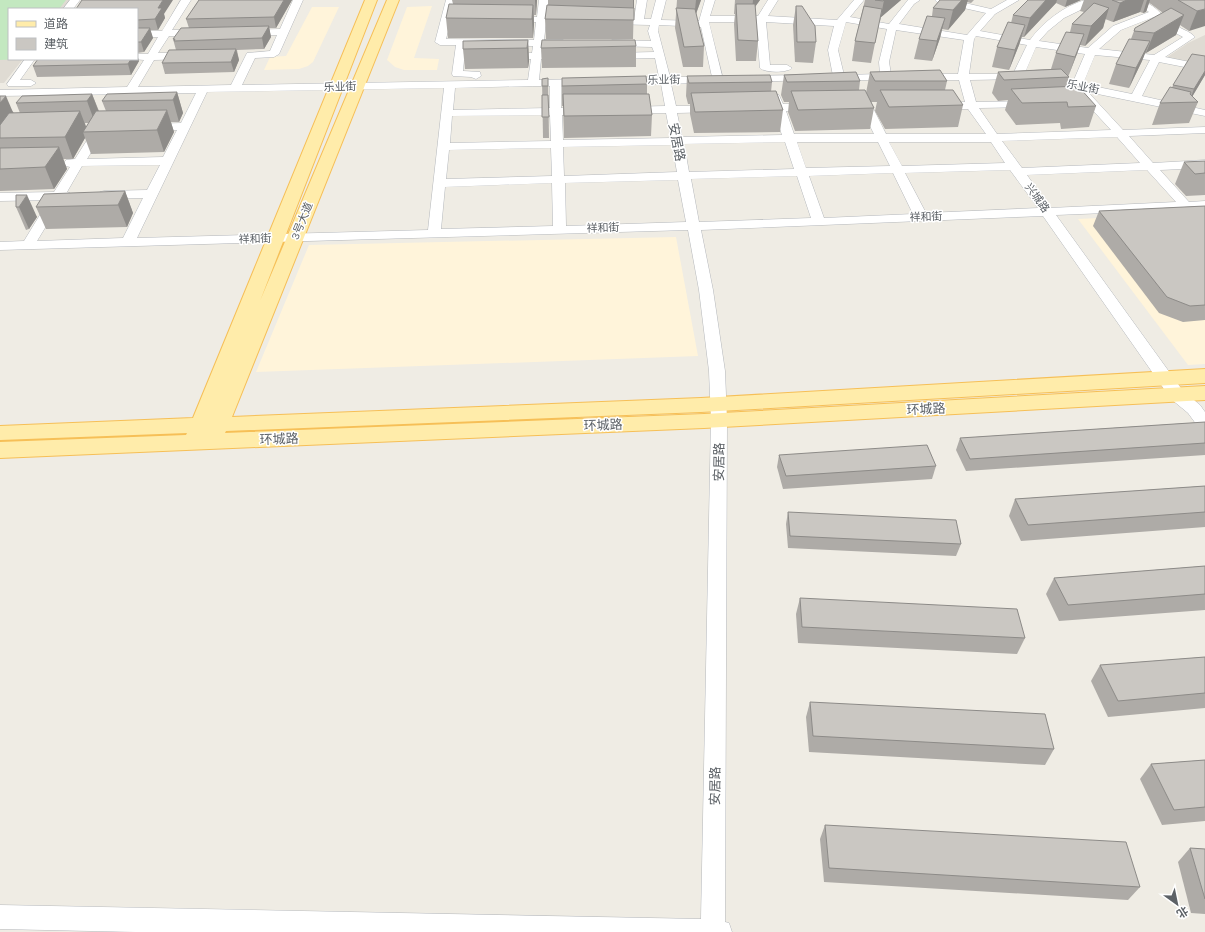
<svg xmlns="http://www.w3.org/2000/svg" width="1205" height="932" font-family="Karla,'Noto Sans SC',sans-serif">
<rect width="100%" height="100%" fill="#efece4"/>
<g fill="#fff4da">
<path d="M432,6L414,58L439,59L437,70H404L395,67L387,60L407,7Z"/>
<path d="M312,7H339L313,62L308,66L299,69L264,70L270,57L286,56Z"/>
<path d="M1205,213V364L1188,365L1078,219Z"/>
<path d="M676,237L698,356L256,372L309,245Z"/>
</g>
<g fill="#dfdbd3">
<path d="M0,0H70L63,9H9V59H23L4,83H0Z"/>
<path d="M1205,35V66L1166,58L1188,43Z"/>
</g>
<path fill="#c3e8c0" d="M0,0H66L59,9H9V59H20L0,60Z"/>
<g fill="none" stroke-linecap="round" stroke-linejoin="round">
<g stroke="#b5b8bc" stroke-width="1">
<g id="minor">
<path d="M70,0H80L73,9H63Z"/>
<path d="M181,0H191L172,30H200L205,33L200,36H169L158,53H189L194,56L189,59L154,60L138,87L231,85L247,53L270,51L277,35H248L243,32L244,30L280,29L293,0H303L279,54L274,57L255,58L242,85L528,80L531,59L464,60L463,71L480,72L481,76L476,79L471,77L453,76L452,74L456,45H440L435,42L446,0H456L446,39L534,40L536,22H511L506,19L511,16L537,17L539,0H549L547,17H569L574,20L569,23H546L544,40H563L568,43L563,46H543L542,53H563L568,56L563,59H541L539,80L585,79L590,82L585,85L561,86V108H586L592,111L586,114L562,115L563,140L671,138L666,113H628L622,110L628,107L665,106L661,84H625L620,81L625,78L659,77L655,58L614,59L609,56L614,53L654,52L652,47L612,46L607,43L612,40L651,41L648,31L650,25L611,24L606,21L611,18L634,19L637,0H647L644,19H651L656,0H666L661,20L699,21L705,0H715L710,16H758L768,0H778L768,16L837,20L854,0H864L850,17L889,24L908,0H920L914,4L899,24L967,35L986,13L937,2L935,0H952L991,9L1007,0H1019L995,14L980,31L1030,40C1043,22 1064,6 1085,0C1090,0 1096,0 1101,0L1064,18L1048,31L1039,41L1088,48L1113,26L1149,12L1132,0C1154,0 1158,14 1174,24C1180,29 1190,31 1195,37L1165,57L1205,65V71L1159,62L1142,96L1205,110V116L1088,92L1123,130L1205,127V133L1129,136L1153,163L1205,160V168L1160,170L1189,202L1205,201V209L1056,215L1183,391L1200,405L1205,412V430L1199,428L1188,413L1171,399L1043,216L701,230L713,290L725,371L727,420L725,922L729,923L732,932H136L0,929V905L701,919L711,420L709,371L699,290L688,230L0,250V242L24,241L49,200L0,201V193L54,192L70,167L66,166L64,163L66,160L75,159L96,126H104L106,128L87,159L163,157L177,130H150L146,129L144,127L146,125L150,124L181,123L196,93L0,96V90L127,87L144,60L133,59H137V54H148L158,37H137V31H162ZM1154,17L1166,28L1183,37L1154,55L1099,49L1121,30ZM709,22H756L760,68C765,73 787,73 792,68L787,65H770L766,22L834,26L828,50L833,76L832,78L837,81L896,79L897,77L896,75L891,74L889,62L896,30L964,40L958,74H921L916,77L921,80H959L965,102L940,103L934,106L940,109H968L986,134H886L868,98L862,95L856,98L874,134H794L786,111L812,110L818,107L812,104H783L779,95L775,94L769,97L772,104L760,105L754,108L760,111H774L782,135L682,137L677,113L714,112L720,109L714,106H676L671,84L714,82L718,83L723,80ZM846,22L887,29L879,62L880,74L844,75L838,50ZM659,25L701,27L712,77H670L658,31ZM976,36L1027,45L1013,74H969L974,39ZM467,45L533,46L532,53L465,54ZM1036,47L1085,54L1073,82L1045,77L1040,80L1041,82L1073,89L1111,130L997,134L979,108L1030,107L1036,104L1030,101L976,102L970,80L1024,79L1025,77L1024,75ZM1095,55L1150,60L1132,94L1083,84ZM533,86H550V108L453,110L455,88ZM444,88L428,230L137,238L207,92ZM550,115L551,141L450,143L452,116ZM1117,137L1140,163L1022,168L1002,141ZM785,142L794,169L689,172L684,144ZM797,142H878L890,166L806,168ZM889,142H991L1005,163L902,166ZM672,145L677,172L564,176L563,147ZM551,148L552,176L446,179L449,150ZM160,165L147,190L104,191L100,192L98,195L100,198L104,199L143,198L123,238L37,241L62,200L70,199L72,196L70,193L67,192L82,166ZM1010,170L1038,208L926,213L905,173ZM1147,170L1176,202L1050,208L1027,175ZM893,173L913,214L824,218L809,176ZM797,176L811,218L699,222L691,179ZM678,180L686,222L566,226L565,183ZM552,183L553,226L441,229L445,187Z"/>
<path d="M25,59H35L20,80H31L36,83L31,86H8L7,84Z"/>
<path d="M806,75L811,78L810,80L749,82L744,79L749,76Z"/>
</g>
</g>
<g stroke="#f6bf57" stroke-width="2">
<path id="primary" d="M365,0H377L260,301L387,0H399L232,417L701,398L1205,369V383L701,412L226,431L225,433L704,414L1205,386V400L704,428L0,458V442L186,435L187,433L0,440V426L193,418Z"/>
</g>
<use href="#minor" fill="#fff" fill-rule="evenodd"/>
<use href="#primary" fill="#ffecaa" fill-rule="evenodd"/>
</g>
<g fill="#aeaba7" fill-rule="evenodd">
<path d="M199,0H292L276,28H269L271,37L264,49L237,50L239,60L234,72L165,74L162,63L176,50L173,39L189,28L186,19Z"/>
<path d="M452,0H537L536,15H534V24L533,38H448L446,18L453,4Z"/>
<path d="M548,0H634L633,39H546L545,19L548,5Z"/>
<path d="M677,0H701L696,14L704,46L703,67H683L675,28Z"/>
<path d="M735,0H760L755,7L758,41L756,61H736L734,24L735,14H734Z"/>
<path d="M865,0H901L880,18L871,63L852,61L855,41Z"/>
<path d="M940,0H974L971,3L967,2L965,10L948,30L942,29L940,38L932,61L914,59L919,39L932,16L933,8Z"/>
<path d="M1028,0H1081L1065,7L1056,3L1024,37H1022L1019,45L1009,70L992,67L997,47L1011,23L1013,15Z"/>
<path d="M1084,0H1205L1189,31L1180,25L1176,35L1146,53H1145L1142,61L1129,88L1109,84L1116,64L1131,39L1134,31L1163,13L1151,4L1149,3L1146,12L1143,13L1140,12L1113,22L1105,19L1103,28L1085,46L1080,45L1068,77H1069L1066,87L1096,106L1089,127L1061,129L1060,123L1016,125L1005,110L1008,100L998,101L992,93L998,72L1051,69L1056,53L1070,32L1072,24L1084,12L1080,11Z"/>
<path d="M796,6L816,42L813,63L795,62L793,25Z"/>
<path d="M137,9L164,14L165,18L158,30H150L153,38L144,52L137,53Z"/>
<path d="M528,40L529,61L528,68L465,69L463,49Z"/>
<path d="M636,46V67L542,68L541,48Z"/>
<path d="M1205,56V75L1192,97L1198,102L1189,123L1152,125L1160,103L1172,88L1173,85Z"/>
<path d="M139,61L131,75L37,77L33,66Z"/>
<path d="M870,72L947,81L945,90L963,105L958,127L885,129L875,111L877,102H871L874,108L870,129L795,131L788,112L789,102H784L781,95L784,75L860,81L859,90L866,93Z"/>
<path d="M687,76L772,82L771,92L783,110L780,132L694,133L690,114V104H688L686,96Z"/>
<path d="M548,78L549,138H543L542,79Z"/>
<path d="M562,78L647,84V94L652,115L651,136L564,138L563,106H562Z"/>
<path d="M177,92L183,113L179,122H171L174,132L164,152L91,154L85,138L73,159H63L67,169L54,189L0,191V96L14,113H20L16,103L92,94L99,111H106L102,101ZM85,123H89L86,127Z"/>
<path d="M1205,161V195L1186,196L1175,184L1184,162Z"/>
<path d="M125,191L133,213L127,227L46,229L36,207Z"/>
<path d="M16,195L37,217L29,229L26,230L16,207Z"/>
<path d="M1205,206V320L1183,322L1159,313L1093,226L1099,211Z"/>
<path d="M1205,422V455L966,471L956,450L960,438Z"/>
<path d="M779,455L936,466L932,479L783,489L777,467Z"/>
<path d="M1205,486V527L1021,541L1009,516L1015,499Z"/>
<path d="M788,512L961,544L956,556L788,548L786,524Z"/>
<path d="M1205,566V610L1059,621L1046,594L1054,578Z"/>
<path d="M800,598L1025,638L1017,654L798,643L796,614Z"/>
<path d="M1205,657V708L1108,717L1091,681L1100,665Z"/>
<path d="M810,702L1054,749L1045,765L809,752L806,717Z"/>
<path d="M1205,760V821L1162,825L1140,779L1151,764Z"/>
<path d="M825,825L1140,887L1128,900L824,882L820,839Z"/>
<path d="M1190,848L1205,849V914L1191,913L1178,862Z"/>
</g>
<g fill="#8d8b88">
<path d="M163,0H173L164,14L165,18L158,30L155,19L158,8Z"/>
<path d="M284,0H292L276,28L274,17Z"/>
<path d="M535,0H537L536,15Z"/>
<path d="M633,0H634V11L633,17Z"/>
<path d="M696,0H701L694,19Z"/>
<path d="M753,0H760L752,11Z"/>
<path d="M884,0H901L880,18V21Z"/>
<path d="M962,0H968L965,10L948,30L953,10Z"/>
<path d="M1046,0H1057L1056,3L1024,37L1030,18Z"/>
<path d="M1067,0H1081L1065,7Z"/>
<path d="M1127,0H1144L1140,12L1113,22L1120,3Z"/>
<path d="M1147,0H1150L1146,12L1143,13Z"/>
<path d="M533,5L534,24L533,38L532,19Z"/>
<path d="M1109,8L1103,28L1085,46L1091,26Z"/>
<path d="M1205,9V26L1189,31L1197,11Z"/>
<path d="M1184,15L1176,35L1146,53L1154,33Z"/>
<path d="M945,18L940,38L932,61L937,41Z"/>
<path d="M1025,25L1019,45L1009,70L1015,50Z"/>
<path d="M269,26L271,37L264,49L262,38Z"/>
<path d="M150,28L153,38L144,52L141,42Z"/>
<path d="M1084,34L1077,54L1068,77L1075,57Z"/>
<path d="M528,40L529,61L528,68L527,48Z"/>
<path d="M1150,41L1142,61L1129,88L1136,68Z"/>
<path d="M236,49L239,60L234,72L231,62Z"/>
<path d="M137,54L139,61L131,75L128,64L131,59H137Z"/>
<path d="M1205,71V75L1189,102L1194,89Z"/>
<path d="M177,92L183,113L179,122L173,100Z"/>
<path d="M92,94L100,115L95,123L87,101Z"/>
<path d="M6,96L15,117L0,126V103Z"/>
<path d="M167,110L174,132L164,152L157,130Z"/>
<path d="M80,111L88,132H83L85,138L73,159L65,137Z"/>
<path d="M59,147L67,169L54,189L45,167Z"/>
<path d="M125,191L133,213L127,227L118,205Z"/>
<path d="M27,195L37,217L29,229L19,207Z"/>
</g>
<g fill="#cac7c2" stroke="#8d8b88">
<path d="M82,0H163L158,8H162L155,19L137,20V9H76Z"/>
<path d="M199,0H284L274,17L186,19Z"/>
<path d="M875,0H884L883,1Z"/>
<path d="M940,0H962L953,10L933,8Z"/>
<path d="M1028,0H1046L1030,18L1013,15Z"/>
<path d="M1112,0H1127L1120,3Z"/>
<path d="M1178,0H1205V9L1197,11Z"/>
<path d="M1094,3L1109,8L1091,26L1072,24Z"/>
<path d="M449,4L533,5L532,19L446,18Z"/>
<path d="M736,4H755L758,41L738,40Z"/>
<path d="M547,5L634,8V20L545,19Z"/>
<path d="M796,6H802L815,26L816,42H797Z"/>
<path d="M864,6L882,9L875,43L855,41Z"/>
<path d="M676,8L695,9L704,46L684,47Z"/>
<path d="M1171,8L1184,15L1154,33L1134,31L1135,28Z"/>
<path d="M927,16L945,18L937,41L919,39Z"/>
<path d="M1008,22L1025,25L1015,50L997,47Z"/>
<path d="M269,26L262,38L174,41L175,39H173L181,28Z"/>
<path d="M137,28H150L141,42H137Z"/>
<path d="M1066,32L1084,34L1075,57L1056,53Z"/>
<path d="M1129,39L1150,41L1136,68L1116,64Z"/>
<path d="M528,40L527,48L463,49V41Z"/>
<path d="M542,40H635L636,46L541,48Z"/>
<path d="M236,49L231,62L162,63L169,50Z"/>
<path d="M1192,54L1205,56V71L1194,89L1173,85Z"/>
<path d="M38,59H131L128,64L33,66Z"/>
<path d="M1061,69L1069,77L1004,80L998,72Z"/>
<path d="M940,70L947,81H875L870,72Z"/>
<path d="M856,72L860,81L787,82L784,75Z"/>
<path d="M770,75L772,82L689,83L687,76Z"/>
<path d="M646,76L647,84L562,86V78H564Z"/>
<path d="M548,78V86H542V79Z"/>
<path d="M1078,86L1096,106L1068,107L1067,102L1022,103L1011,89Z"/>
<path d="M1170,87L1191,92L1190,94L1198,102L1160,103Z"/>
<path d="M865,90L874,108L798,110L791,91Z"/>
<path d="M880,90H953L963,105L889,107Z"/>
<path d="M776,91L783,110L695,112L691,93Z"/>
<path d="M177,92L173,100L102,101L107,94Z"/>
<path d="M92,94L87,101L16,103L22,96Z"/>
<path d="M563,94H649L652,115L564,116Z"/>
<path d="M542,95H548L549,117H542Z"/>
<path d="M0,96H6L0,103Z"/>
<path d="M167,110L157,130L83,132L96,111Z"/>
<path d="M80,111L65,137L0,138V125L9,113Z"/>
<path d="M59,147L45,167L0,169V148Z"/>
<path d="M1205,161V173L1195,174L1184,162Z"/>
<path d="M125,191L118,205L36,207L44,194Z"/>
<path d="M16,195H27L19,207H16Z"/>
<path d="M1205,206V305L1190,306L1167,297L1099,211Z"/>
<path d="M1205,422V443L970,459L960,438Z"/>
<path d="M927,445L936,466L786,476L779,455Z"/>
<path d="M1205,486V512L1028,525L1015,499Z"/>
<path d="M788,512L956,520L961,544L790,536Z"/>
<path d="M1205,566V594L1068,605L1054,578Z"/>
<path d="M800,598L1017,609L1025,638L802,627Z"/>
<path d="M1205,657V693L1118,701L1100,665Z"/>
<path d="M810,702L1045,714L1054,749L813,736Z"/>
<path d="M1205,760V807L1174,810L1151,764Z"/>
<path d="M825,825L1126,842L1140,887L829,868Z"/>
<path d="M1190,848L1205,849V899Z"/>
</g>
<g text-anchor="middle" dominant-baseline="central" stroke-width="3" stroke-linejoin="round" paint-order="stroke">
<g font-size="11" fill="#5c6166" stroke="#fff">
<text transform="translate(664 80) rotate(-1)">乐业街</text>
<text transform="translate(340 87) rotate(-2)">乐业街</text>
<text transform="translate(1083 87) rotate(11)">乐业街</text>
<text transform="translate(1037 198) rotate(54)">兴城路</text>
<text transform="translate(926 217) rotate(-2)">祥和街</text>
<text transform="translate(302 221) rotate(-68)">3号大道</text>
<text transform="translate(603 228) rotate(-2)">祥和街</text>
<text transform="translate(255 239) rotate(-2)">祥和街</text>
</g>
<g font-size="13" fill="#5c6166" stroke="#fff">
<text transform="translate(677 142) rotate(79)">安居路</text>
<text transform="translate(926 409) rotate(-3)">环城路</text>
<text transform="translate(603 425) rotate(-2)">环城路</text>
<text transform="translate(279 439) rotate(-2)">环城路</text>
<text transform="translate(719 462) rotate(-89)">安居路</text>
<text transform="translate(715 786) rotate(-89)">安居路</text>
</g>
</g>
<rect x="8" y="8" width="130" height="52" fill="#ffffff" stroke="#bec0c2"/>
<rect x="16" y="21" width="20" height="6" fill="#ffecaa" stroke="#bec0c2"/>
<text x="44" y="28" font-size="12" fill="#5c6166">道路</text>
<rect x="16" y="38" width="20" height="12" fill="#cac7c2" stroke="#bec0c2"/>
<text x="44" y="48" font-size="12" fill="#5c6166">建筑</text>
<g transform="translate(1177 904) rotate(147)" stroke="#ffffff" stroke-width="3" paint-order="stroke">
<path d="M0-3L7 15L0 10L-7 15Z" fill="#5c6166"/>
<text y="-6" font-size="11" font-weight="bold" text-anchor="middle" fill="#5c6166">北</text>
</g>
</svg>
